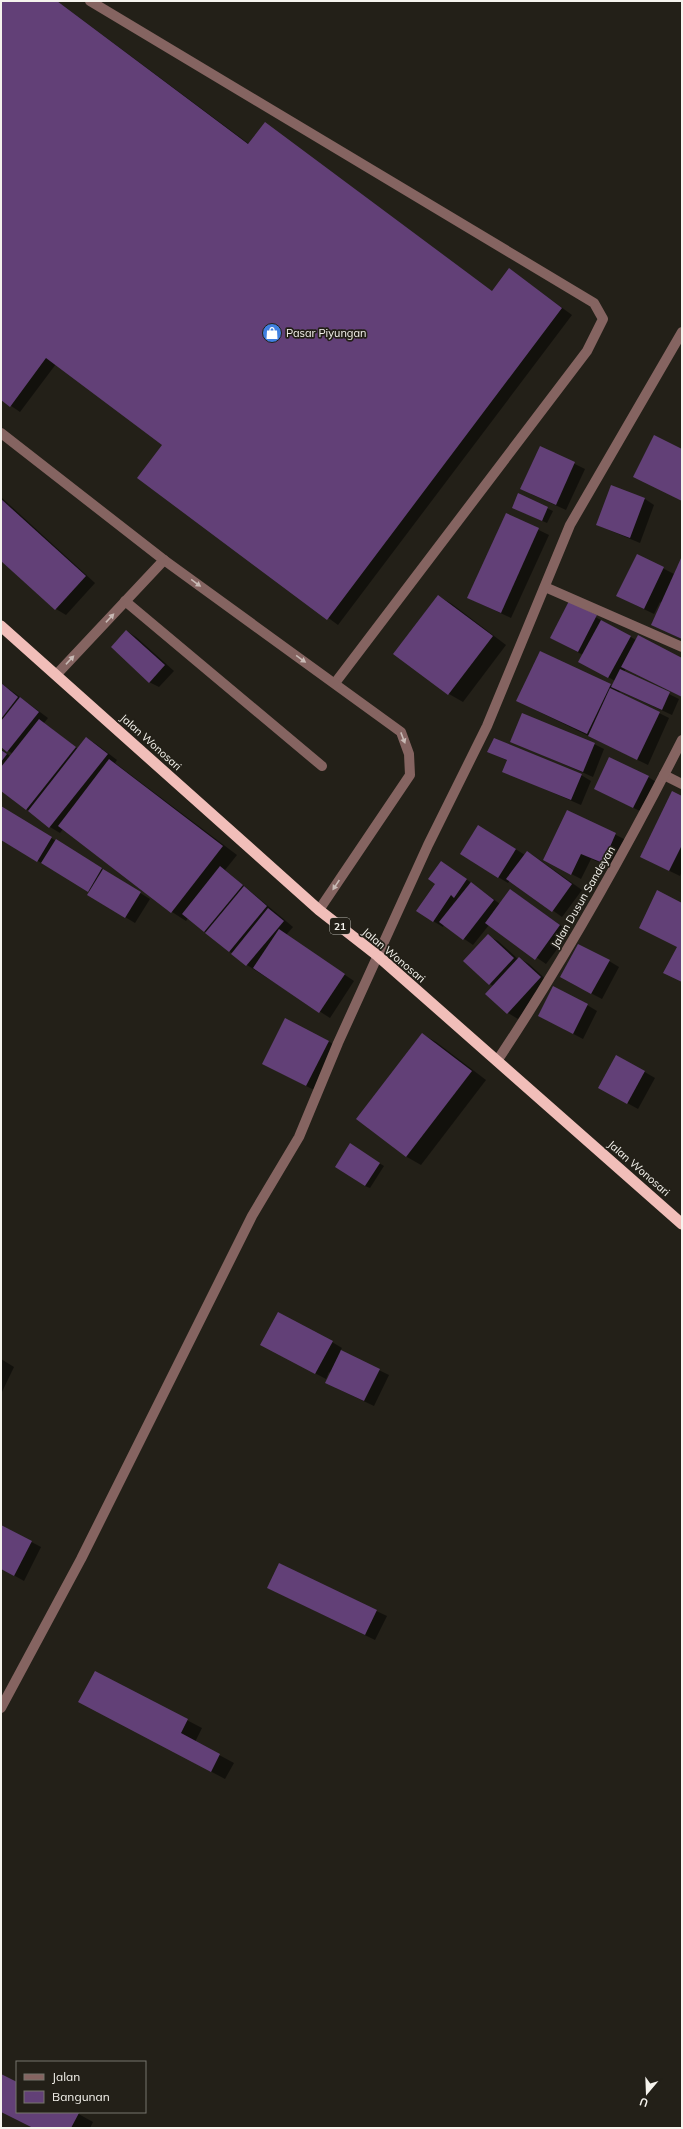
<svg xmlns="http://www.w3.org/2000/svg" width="683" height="2129" font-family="Mulish,sans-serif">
<rect width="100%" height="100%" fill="#232018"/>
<g fill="#0007">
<path d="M1,1H57L249,144L265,123L493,292L509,269L572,315L338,625L138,478L163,445L56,364L20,412L1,399Z"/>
<path d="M540,447L585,469L566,510L531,494Z"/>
<path d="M519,495L553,511L547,523L518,510Z"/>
<path d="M1,497L95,583L66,615L56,609L1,560Z"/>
<path d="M645,499L654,505L640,543L597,525Z"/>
<path d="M506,514L549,535L511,618L468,598Z"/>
<path d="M637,555L674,574L682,558V639L652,624L661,603L660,602L654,614L617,596Z"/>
<path d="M438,596L452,604L506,645L463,702L449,694L395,653Z"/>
<path d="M569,602L636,640L682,659V697L626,668L624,672L679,699L672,715L620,691L619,693L669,718L648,765L517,701L610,685L613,686L615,681L580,661L583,655L551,638Z"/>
<path d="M127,631L136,637L174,671L159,687L149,682Z"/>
<path d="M1,683L48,718L44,723L78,749L87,738L96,744L117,760L115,763L237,855L225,870L293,927L286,935L354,981L330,1018L247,965L188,918L186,921L172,912L63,829L60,833L50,827L1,790V749L10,756L13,754L1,746Z"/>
<path d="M511,741L594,744L604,749L593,777Z"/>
<path d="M489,752L581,775L591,781L581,805L503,771L508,761Z"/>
<path d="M648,777L658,783L644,813L595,789Z"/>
<path d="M682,797V871L680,876L651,862Z"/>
<path d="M1,807L150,899L135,923L88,895L90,892L1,839Z"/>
<path d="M568,811L626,840L613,868L591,859L581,879L554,865Z"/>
<path d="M488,832L525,855L528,852L537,858L582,890L562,917L510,880L508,883L498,877Z"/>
<path d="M451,868L500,904L511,890L570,932L546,964L489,925L473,945L444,925L443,927L433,921Z"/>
<path d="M488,936L498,941L518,959L519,958L529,964L550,983L518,1019L508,1013L486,994L493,986L490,984Z"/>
<path d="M609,961L619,967L602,999L571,983Z"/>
<path d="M587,1005L597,1011L583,1039L539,1016Z"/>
<path d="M422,1034L436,1042L486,1080L421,1165L407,1157L358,1119Z"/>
<path d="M328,1041L338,1047L316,1091L273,1069Z"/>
<path d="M617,1056L655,1078L638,1109L600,1088Z"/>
<path d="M350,1145L384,1166L370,1188L365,1186Z"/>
<path d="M332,1342L342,1348L340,1351L389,1375L374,1406L336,1388L331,1373L329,1372L326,1379L271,1350Z"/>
<path d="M1,1359L14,1367L1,1394Z"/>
<path d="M1,1526L41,1547L24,1581L1,1568Z"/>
<path d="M279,1565L387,1616L375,1640L268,1588Z"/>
<path d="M95,1672L202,1728L195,1742L234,1763L225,1779L94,1709Z"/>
<path d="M1,2075L17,2083V2112H75L93,2122L90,2128H33L1,2112Z"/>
</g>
<g fill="#624077">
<path d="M1,1H57L248,144L265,122L492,291L509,268L562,308L327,620L137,478L162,445L46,358L10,407L1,400Z"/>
<path d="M654,435L682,449V501L633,477Z"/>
<path d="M540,446L575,462L556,505L520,489Z"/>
<path d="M611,485L645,498L630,538L596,525Z"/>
<path d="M518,493L548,507L542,521L512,508Z"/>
<path d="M1,499L86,576L55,610L1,561Z"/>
<path d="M506,513L539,528L501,613L467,598Z"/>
<path d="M637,554L664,567L644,609L616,596Z"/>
<path d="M682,556V639L651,625Z"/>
<path d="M438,595L493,636L448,695L393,654Z"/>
<path d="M569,601L597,615L578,652L550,638Z"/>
<path d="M601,620L631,636L608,678L578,662Z"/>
<path d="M126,630L165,665L149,683L111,647Z"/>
<path d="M638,635L682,658V697L621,667Z"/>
<path d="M540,651L611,684L587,734L516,701Z"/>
<path d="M620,669L670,692L662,710L611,687Z"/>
<path d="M1,683L18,697L1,719Z"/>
<path d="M610,688L660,712L637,760L588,736Z"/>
<path d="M20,697L39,712L7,752L1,747V721Z"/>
<path d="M522,713L595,743L583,772L510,742Z"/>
<path d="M39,719L76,747L26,810L1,791V767Z"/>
<path d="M86,737L108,754L49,828L28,811Z"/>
<path d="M494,738L582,774L571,800L502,772L507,760L487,752Z"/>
<path d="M1,750L7,754L1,762Z"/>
<path d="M609,757L649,776L633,808L594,789Z"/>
<path d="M109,759L223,846L171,913L58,826Z"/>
<path d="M672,791L682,796V845L669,871L640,857Z"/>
<path d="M1,806L52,837L37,862L1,840Z"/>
<path d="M567,810L616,833L603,863L581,854L571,875L543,860Z"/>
<path d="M478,825L516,849L498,878L460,854Z"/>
<path d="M56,839L102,868L88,892L41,863Z"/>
<path d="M527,851L572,884L552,912L506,879Z"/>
<path d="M441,861L467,879L454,898L451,895L433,922L416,911L435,884L428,879Z"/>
<path d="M220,866L243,885L204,932L182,914Z"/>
<path d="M103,869L141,892L125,918L87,895Z"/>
<path d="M471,882L494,900L463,940L439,922Z"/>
<path d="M244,886L267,906L229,952L205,933Z"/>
<path d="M510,889L560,925L535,960L485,923Z"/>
<path d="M657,890L682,903V982L663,973L677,947L639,928Z"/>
<path d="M268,908L284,921L246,966L231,954Z"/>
<path d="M279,929L345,974L319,1013L253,968Z"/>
<path d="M488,934L514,958L489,985L463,961Z"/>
<path d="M578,944L610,960L591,994L560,977Z"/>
<path d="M519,957L541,977L507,1014L485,994Z"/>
<path d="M553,986L588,1004L573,1034L538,1016Z"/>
<path d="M285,1018L329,1041L306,1086L262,1064Z"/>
<path d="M422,1033L472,1071L406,1157L356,1119Z"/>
<path d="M616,1055L645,1071L627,1104L598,1088Z"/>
<path d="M350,1143L380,1163L365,1186L335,1167Z"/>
<path d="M278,1312L333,1341L315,1374L260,1345Z"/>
<path d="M341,1350L380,1369L364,1401L325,1383Z"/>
<path d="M1,1525L32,1541L14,1576L1,1569Z"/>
<path d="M279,1563L377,1610L365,1635L267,1588Z"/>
<path d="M95,1671L188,1719L181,1733L220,1754L211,1772L78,1702Z"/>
<path d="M1,2074L17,2082V2112H77L79,2113L71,2128H33L1,2112Z"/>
</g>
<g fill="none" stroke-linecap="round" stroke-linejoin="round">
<g stroke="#856461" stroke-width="10">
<path d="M90,1L594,303L603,319L587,351L335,683"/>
<path d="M1,433L164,560L401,732L409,754L410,775L319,910"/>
<path d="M125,601L322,766"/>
<path d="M57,674L164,560"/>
</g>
<g stroke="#856461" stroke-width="10">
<path d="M545,587L682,647"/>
<path d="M664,775L682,784"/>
<path d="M497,1061C565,959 626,850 682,740"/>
<path d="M1,1708L81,1559L252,1216L299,1137L338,1043L428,845L487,726L570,525L682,332"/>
</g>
<path stroke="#f1beb9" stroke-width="11" d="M1,626L319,910L378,956L682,1224"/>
</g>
<defs><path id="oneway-solid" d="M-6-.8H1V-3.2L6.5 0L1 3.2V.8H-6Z"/></defs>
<g fill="#c8bab5">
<use href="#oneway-solid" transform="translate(196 583) rotate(36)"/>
<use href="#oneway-solid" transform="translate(110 618) rotate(-47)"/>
<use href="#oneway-solid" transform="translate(301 659) rotate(36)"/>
<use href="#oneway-solid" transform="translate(70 660) rotate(-47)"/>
<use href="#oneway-solid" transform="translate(403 738) rotate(69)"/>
<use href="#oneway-solid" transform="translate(336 885) rotate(124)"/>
</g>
<defs>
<g id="shop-disc" transform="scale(1)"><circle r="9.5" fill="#3f7fe0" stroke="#232018"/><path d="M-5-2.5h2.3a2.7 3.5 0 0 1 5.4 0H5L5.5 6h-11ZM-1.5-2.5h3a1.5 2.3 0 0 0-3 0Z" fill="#fff"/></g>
</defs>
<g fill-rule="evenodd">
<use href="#shop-disc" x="272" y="333"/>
</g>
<g text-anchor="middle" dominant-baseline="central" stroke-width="3.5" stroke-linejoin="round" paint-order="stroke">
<rect fill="#232018" stroke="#b6b4ad" stroke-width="1" x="330" y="918" width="20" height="16" rx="3"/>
<g font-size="10" font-weight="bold" fill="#f5f3ed">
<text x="340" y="926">21</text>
</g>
<g font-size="11" fill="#f5f3ed" stroke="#232018" text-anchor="start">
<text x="286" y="333">Pasar Piyungan</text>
</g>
<g font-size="11" fill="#f5f3ed" stroke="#232018">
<text transform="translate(151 742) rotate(42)">Jalan Wonosari</text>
<text transform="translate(583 897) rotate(-60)">Jalan Dusun Sandeyan</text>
<text transform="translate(394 955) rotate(40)">Jalan Wonosari</text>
<text transform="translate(639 1168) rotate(41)">Jalan Wonosari</text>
</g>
</g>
<rect width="683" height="2129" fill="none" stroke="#f5f3ed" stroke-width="4"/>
<rect x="16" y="2061" width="130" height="52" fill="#232018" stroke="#77746d"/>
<rect x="24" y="2074" width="20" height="6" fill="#856461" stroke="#77746d"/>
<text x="52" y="2081" font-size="12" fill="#f5f3ed">Jalan</text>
<rect x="24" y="2091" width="20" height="12" fill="#624077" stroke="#77746d"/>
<text x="52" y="2101" font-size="12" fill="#f5f3ed">Bangunan</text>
<g transform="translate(647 2093) rotate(199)" stroke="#232018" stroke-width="3" paint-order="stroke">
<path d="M0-3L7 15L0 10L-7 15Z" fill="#f5f3ed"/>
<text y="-6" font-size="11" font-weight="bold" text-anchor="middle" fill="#f5f3ed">U</text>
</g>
</svg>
